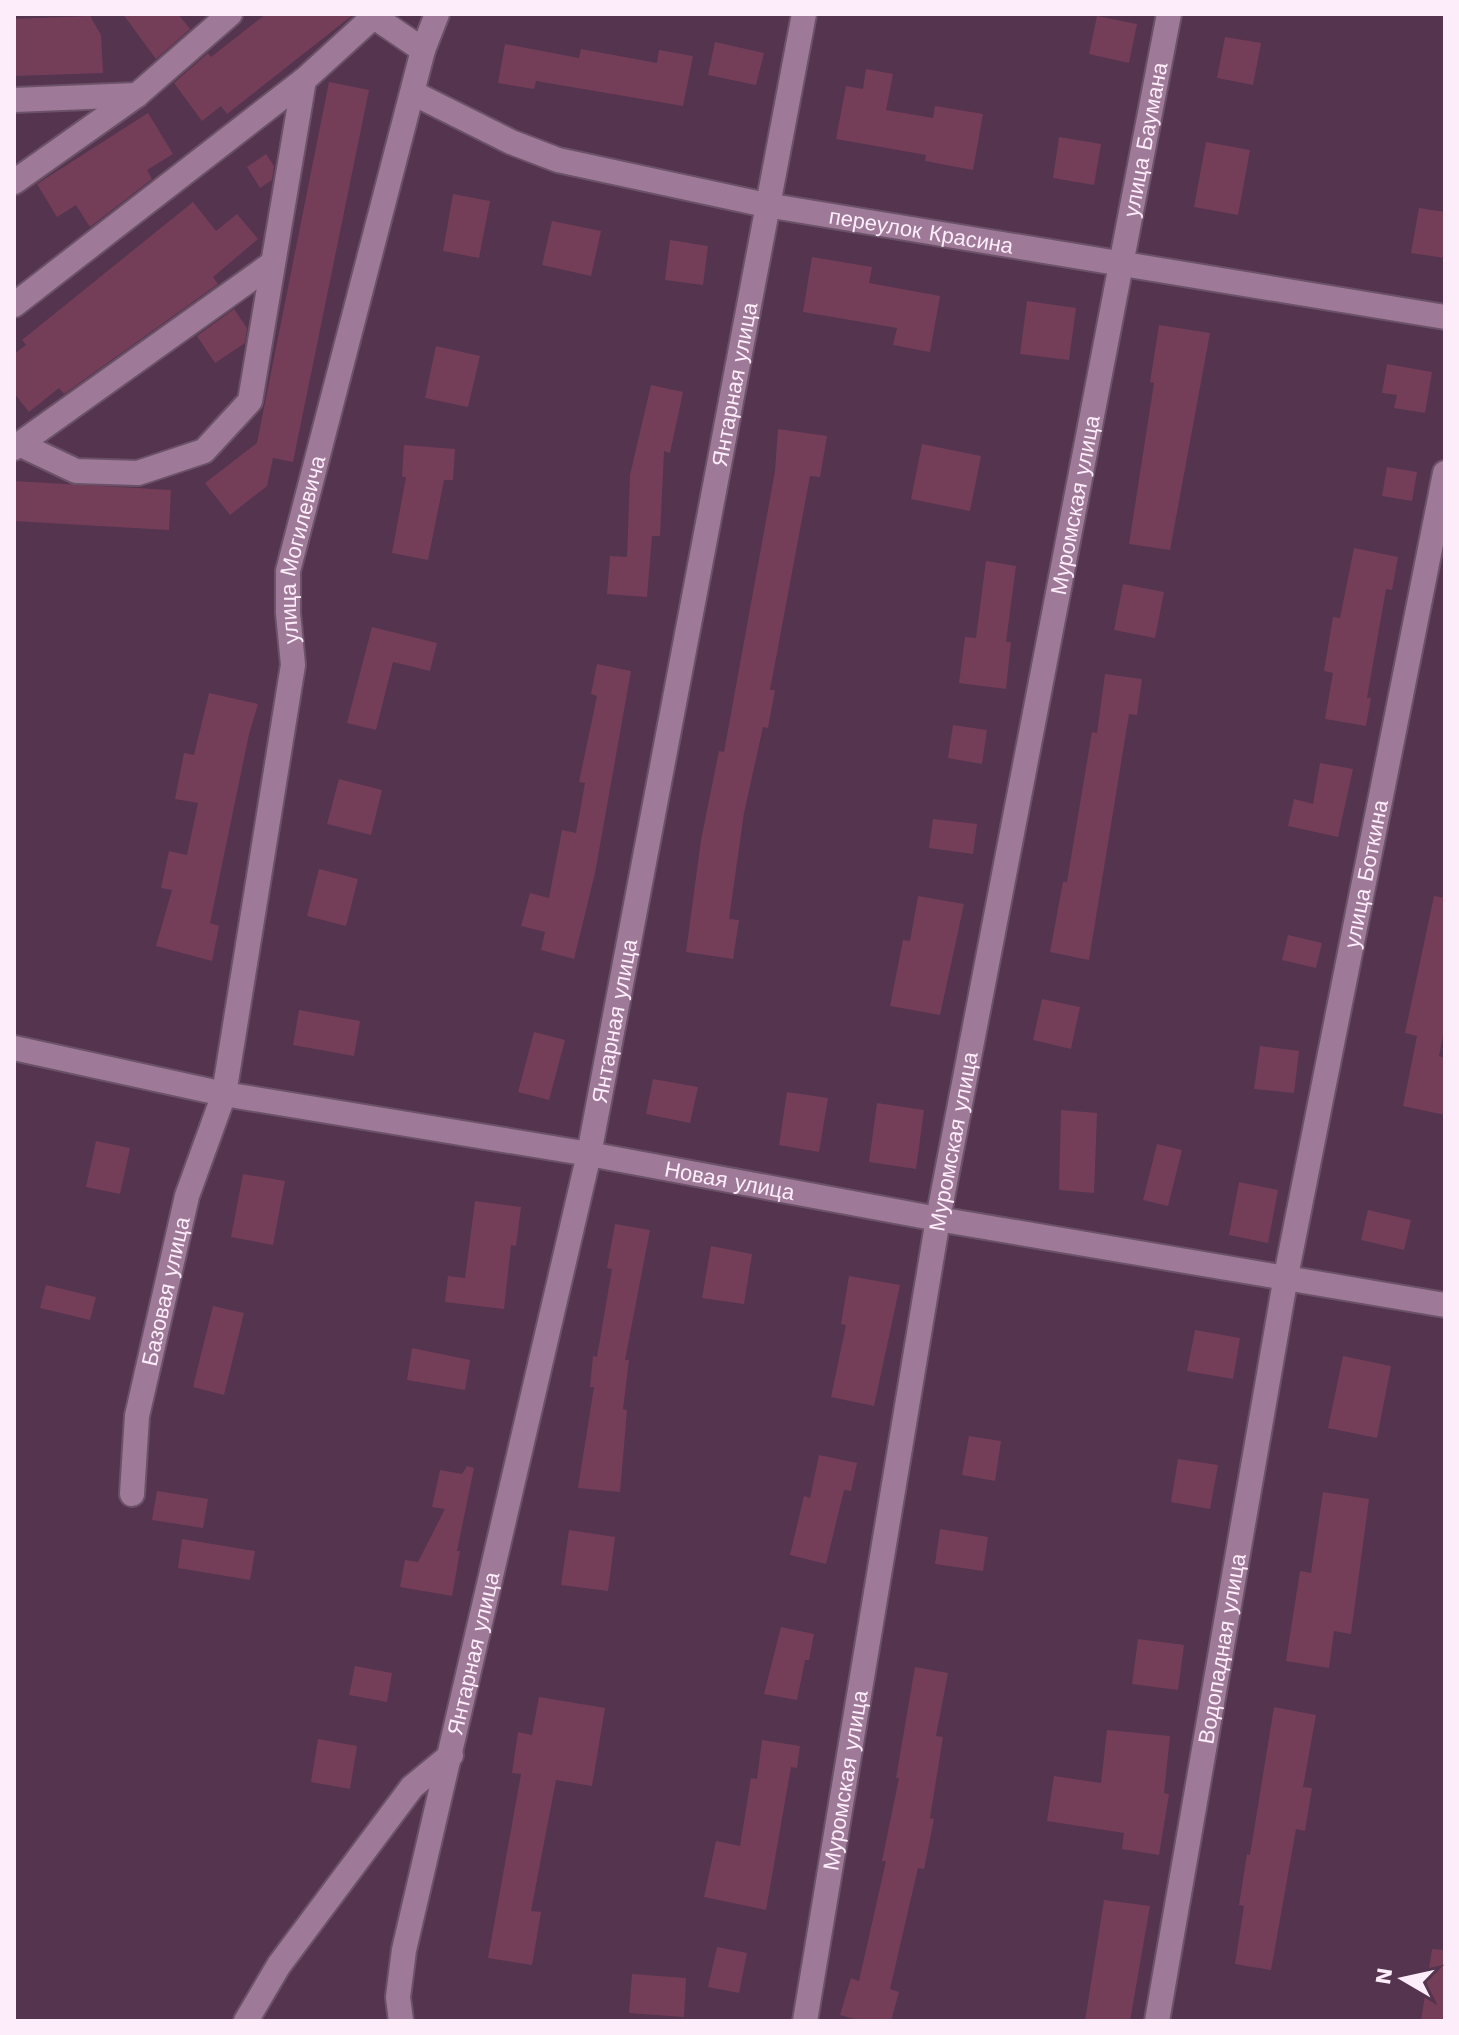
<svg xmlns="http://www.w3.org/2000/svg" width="1459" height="2035" font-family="'Work Sans',sans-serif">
<rect width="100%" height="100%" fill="#54344f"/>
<g fill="#743e58">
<path d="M123,14H178L190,29L156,59Z"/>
<path d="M266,14H354L227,114L221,106L202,121L174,83L208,53L211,57Z"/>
<path d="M90,16L101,35L103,73L14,76V19Z"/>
<path d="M1097,16L1137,24L1129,63L1089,54Z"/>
<path d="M1225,37L1261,43L1253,85L1217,78Z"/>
<path d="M715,42L764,53L756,85L708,75Z"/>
<path d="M505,44L579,58L581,49L657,63L659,50L693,56L683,106L536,81L534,89L498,83Z"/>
<path d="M866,69L893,74L886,110L933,118L935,106L983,114L973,170L925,161L926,155L836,139L846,86L863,89Z"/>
<path d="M329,82L369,90L293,462L273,458L267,486L230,515L205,483L257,443Z"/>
<path d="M148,113L173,154L147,170L152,179L90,227L76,205L57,217L37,184Z"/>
<path d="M1059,137L1101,144L1094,185L1053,178Z"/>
<path d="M1206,142L1250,150L1238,215L1194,207Z"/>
<path d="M266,154L274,166L272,180L260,188L247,167Z"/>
<path d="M453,194L490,201L479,258L443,251Z"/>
<path d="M193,202L216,231L237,214L258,239L213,277L218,284L64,394L59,388L29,412L14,393V354L26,345L22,340Z"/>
<path d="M1419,208L1445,212V258L1411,253Z"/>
<path d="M552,221L601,231L591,276L542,265Z"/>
<path d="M670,240L708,246L703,285L665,280Z"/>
<path d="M812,257L872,267L869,283L940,296L930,352L893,345L897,328L803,312Z"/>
<path d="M1027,301L1076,308L1069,360L1020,354Z"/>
<path d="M234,309L247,328L245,343L215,363L197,336Z"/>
<path d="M1159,325L1210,333L1170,550L1129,544L1154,383L1150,382Z"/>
<path d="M436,346L480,356L468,407L425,398Z"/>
<path d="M1387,364L1432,372L1425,413L1394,408L1397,395L1382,393Z"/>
<path d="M651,385L683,392L670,453L664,451L660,536H652L647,597L607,594L610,556L627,557L630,475Z"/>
<path d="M778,429L827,436L820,477L810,476L770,690H775L768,728L763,727L744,813L729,919L739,920L733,959L686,952L701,840L719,751L724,752L775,471Z"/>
<path d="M922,444L981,456L970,511L911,499Z"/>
<path d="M404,445L455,449L453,480H444L428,560L392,553L406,477H402Z"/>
<path d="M1387,467L1417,472L1412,501L1382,496Z"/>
<path d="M14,481L171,490L169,530L14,521Z"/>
<path d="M1354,548L1398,557L1392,590L1386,589L1367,698H1371L1366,726L1325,719L1333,673L1324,671L1333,617L1340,618Z"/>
<path d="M986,561L1016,566L1006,642H1011L1006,689L959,683L965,637L976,638Z"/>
<path d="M1123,584L1164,592L1155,638L1114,630Z"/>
<path d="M372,627L437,643L430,671L393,662L376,730L347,723Z"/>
<path d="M597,664L631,671L595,873L574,959L541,950L545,932L521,926L530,893L549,898L562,830L576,833L585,783L579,782L597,696L591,694Z"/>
<path d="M1105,674L1142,679L1137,715L1129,714L1089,960L1050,952L1063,882H1067L1092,732L1097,733Z"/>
<path d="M209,693L258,704L249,734L210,923L219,926L212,961L156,946L172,890L161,888L169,851L187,855L198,803L175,799L184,753L194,755Z"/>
<path d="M953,725L987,730L982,764L948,758Z"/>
<path d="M1320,763L1353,769L1338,837L1288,826L1294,799L1313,804Z"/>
<path d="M339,779L382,790L371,835L327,824Z"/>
<path d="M933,819L977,824L973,854L929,848Z"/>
<path d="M319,869L358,879L346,926L307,916Z"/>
<path d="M918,896L964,904L940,1015L890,1006L903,940L910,941Z"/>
<path d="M1434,896L1445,898V1026L1439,1056L1445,1058V1115L1403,1106L1417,1036L1405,1033Z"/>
<path d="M1288,935L1322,943L1316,968L1282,960Z"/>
<path d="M1042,999L1080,1007L1071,1049L1033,1040Z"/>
<path d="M299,1010L360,1021L354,1056L293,1045Z"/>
<path d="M534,1032L565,1040L549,1100L518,1092Z"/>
<path d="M1260,1046L1299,1051L1294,1093L1254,1089Z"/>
<path d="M653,1079L698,1087L690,1123L646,1114Z"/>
<path d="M787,1092L828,1098L819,1152L779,1145Z"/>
<path d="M877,1103L924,1110L916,1169L869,1162Z"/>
<path d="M1061,1110L1097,1113L1094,1193L1059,1190Z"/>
<path d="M96,1141L130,1148L120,1194L86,1187Z"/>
<path d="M1157,1144L1182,1150L1168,1206L1143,1200Z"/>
<path d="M243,1174L285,1181L273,1245L231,1237Z"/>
<path d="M1239,1182L1278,1190L1268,1243L1229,1235Z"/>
<path d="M475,1201L521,1207L516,1246L511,1245L504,1309L445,1302L448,1276L465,1278Z"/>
<path d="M1368,1210L1411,1220L1404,1250L1361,1240Z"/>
<path d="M615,1224L650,1230L625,1360H629L623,1409L627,1410L620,1492L578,1488L594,1387H590L593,1356L597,1357L612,1269L607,1268Z"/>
<path d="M711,1246L752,1254L744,1304L702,1298Z"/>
<path d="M849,1276L900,1285L874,1406L831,1397L846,1325L841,1324Z"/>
<path d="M46,1285L96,1297L90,1320L40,1308Z"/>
<path d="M213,1306L244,1313L224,1395L193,1387Z"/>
<path d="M1195,1330L1240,1338L1233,1379L1187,1371Z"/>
<path d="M412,1348L470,1360L465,1390L407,1380Z"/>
<path d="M1343,1356L1391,1366L1377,1438L1328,1428Z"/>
<path d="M969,1436L1001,1441L995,1481L962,1475Z"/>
<path d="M819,1455L857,1463L851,1491L844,1490L826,1564L790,1555L804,1496L810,1498Z"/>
<path d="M1178,1459L1218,1465L1210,1509L1171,1502Z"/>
<path d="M467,1466L474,1468L457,1551H460L452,1596L400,1587L405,1560L418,1562L445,1509L432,1507L440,1470L462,1474Z"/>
<path d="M157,1491L208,1499L203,1528L152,1520Z"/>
<path d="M1323,1492L1369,1499L1351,1634L1334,1631L1329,1668L1286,1661L1300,1571L1311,1573Z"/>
<path d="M940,1529L988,1537L983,1571L935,1564Z"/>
<path d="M569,1530L615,1537L608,1591L561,1585Z"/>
<path d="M182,1539L255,1551L250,1580L178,1568Z"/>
<path d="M781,1627L814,1634L809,1660H805L797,1700L764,1694Z"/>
<path d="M1138,1639L1184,1645L1178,1690L1132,1684Z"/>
<path d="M355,1666L392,1673L387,1702L349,1695Z"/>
<path d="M915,1667L948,1673L936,1736L943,1737L930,1818L934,1819L924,1869L918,1868L890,1989L899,1992L891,2021H862L840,2015L851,1978L859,1981L886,1861H882L899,1778H896Z"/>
<path d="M539,1697L605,1708L592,1786L556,1780L531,1911L541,1912L532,1965L488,1958L521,1774L512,1773L518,1732L532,1735Z"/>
<path d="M1274,1707L1316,1715L1303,1787L1312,1788L1305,1831L1296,1829L1271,1970L1235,1964L1244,1906L1239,1905L1247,1854L1250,1855Z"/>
<path d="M1107,1730L1170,1736L1164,1793L1169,1794L1159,1855L1122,1849L1124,1833L1047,1821L1054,1776L1101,1783Z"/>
<path d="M318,1739L357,1746L350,1789L311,1782Z"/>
<path d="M762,1740L800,1746L797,1768L791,1767L766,1910L704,1897L716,1841L740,1846L751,1778L757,1779Z"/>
<path d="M1104,1900L1150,1906L1130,2021H1085Z"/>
<path d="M717,1947L747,1953L739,1993L708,1987Z"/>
<path d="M1432,1949L1445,1950V2021H1421Z"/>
<path d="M632,1974L686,1978L684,2017L629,2013Z"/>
</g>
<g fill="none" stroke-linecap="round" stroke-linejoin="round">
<g stroke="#6b5268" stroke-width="28">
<g id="minor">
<path d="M370,14L423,50"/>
<path id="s1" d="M413,93L511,142L558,160L766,205L1445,317"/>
<path d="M14,100L137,95"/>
<path d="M14,182L137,95L230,14"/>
<path d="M14,305L304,80L372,18"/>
<path d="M19,444L76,471L138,473L204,451L250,401L304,80"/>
<path d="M14,448L273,263"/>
<path id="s2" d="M14,1048L224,1094L589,1154L938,1219L1445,1305"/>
<path id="s3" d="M132,1494L137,1416L187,1196L224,1094L293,665L288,613V571L423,50L437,14"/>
<path d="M246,2021L279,1965L412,1787L451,1755"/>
<path id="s4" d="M401,2021L398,1997L404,1950L589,1154L804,14"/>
<path id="s5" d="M805,2021L938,1219L1169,14"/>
<path id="s6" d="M1157,2021L1286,1276L1445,473"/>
</g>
</g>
<use href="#minor" stroke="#9e7a98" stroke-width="24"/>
</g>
<g text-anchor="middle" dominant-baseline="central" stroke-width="6" stroke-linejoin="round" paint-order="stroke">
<g font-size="22" fill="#fdedfa" stroke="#54344f">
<text stroke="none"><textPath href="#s5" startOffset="1912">улица Баумана</textPath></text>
<text stroke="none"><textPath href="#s1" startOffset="530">переулок Красина</textPath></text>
<text stroke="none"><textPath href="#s4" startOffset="1672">Янтарная улица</textPath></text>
<text stroke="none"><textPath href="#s5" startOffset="1540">Муромская улица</textPath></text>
<text stroke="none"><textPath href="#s3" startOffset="964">улица Могилевича</textPath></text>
<text stroke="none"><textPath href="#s6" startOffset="1166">улица Боткина</textPath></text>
<text stroke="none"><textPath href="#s4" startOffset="1024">Янтарная улица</textPath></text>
<text stroke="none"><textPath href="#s5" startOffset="892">Муромская улица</textPath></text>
<text stroke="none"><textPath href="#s2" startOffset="728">Новая улица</textPath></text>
<text stroke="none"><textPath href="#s3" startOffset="206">Базовая улица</textPath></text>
<text stroke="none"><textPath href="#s6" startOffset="378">Водопадная улица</textPath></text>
<text stroke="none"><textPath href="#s4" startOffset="376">Янтарная улица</textPath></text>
<text stroke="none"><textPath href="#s5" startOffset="244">Муромская улица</textPath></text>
</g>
</g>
<rect width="1459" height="2035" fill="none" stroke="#fdedfa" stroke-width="32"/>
<g transform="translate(1403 1979) rotate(279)" stroke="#54344f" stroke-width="6" paint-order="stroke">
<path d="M0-6L14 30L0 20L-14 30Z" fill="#fdedfa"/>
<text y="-12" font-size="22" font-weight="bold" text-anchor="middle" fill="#fdedfa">N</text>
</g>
</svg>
